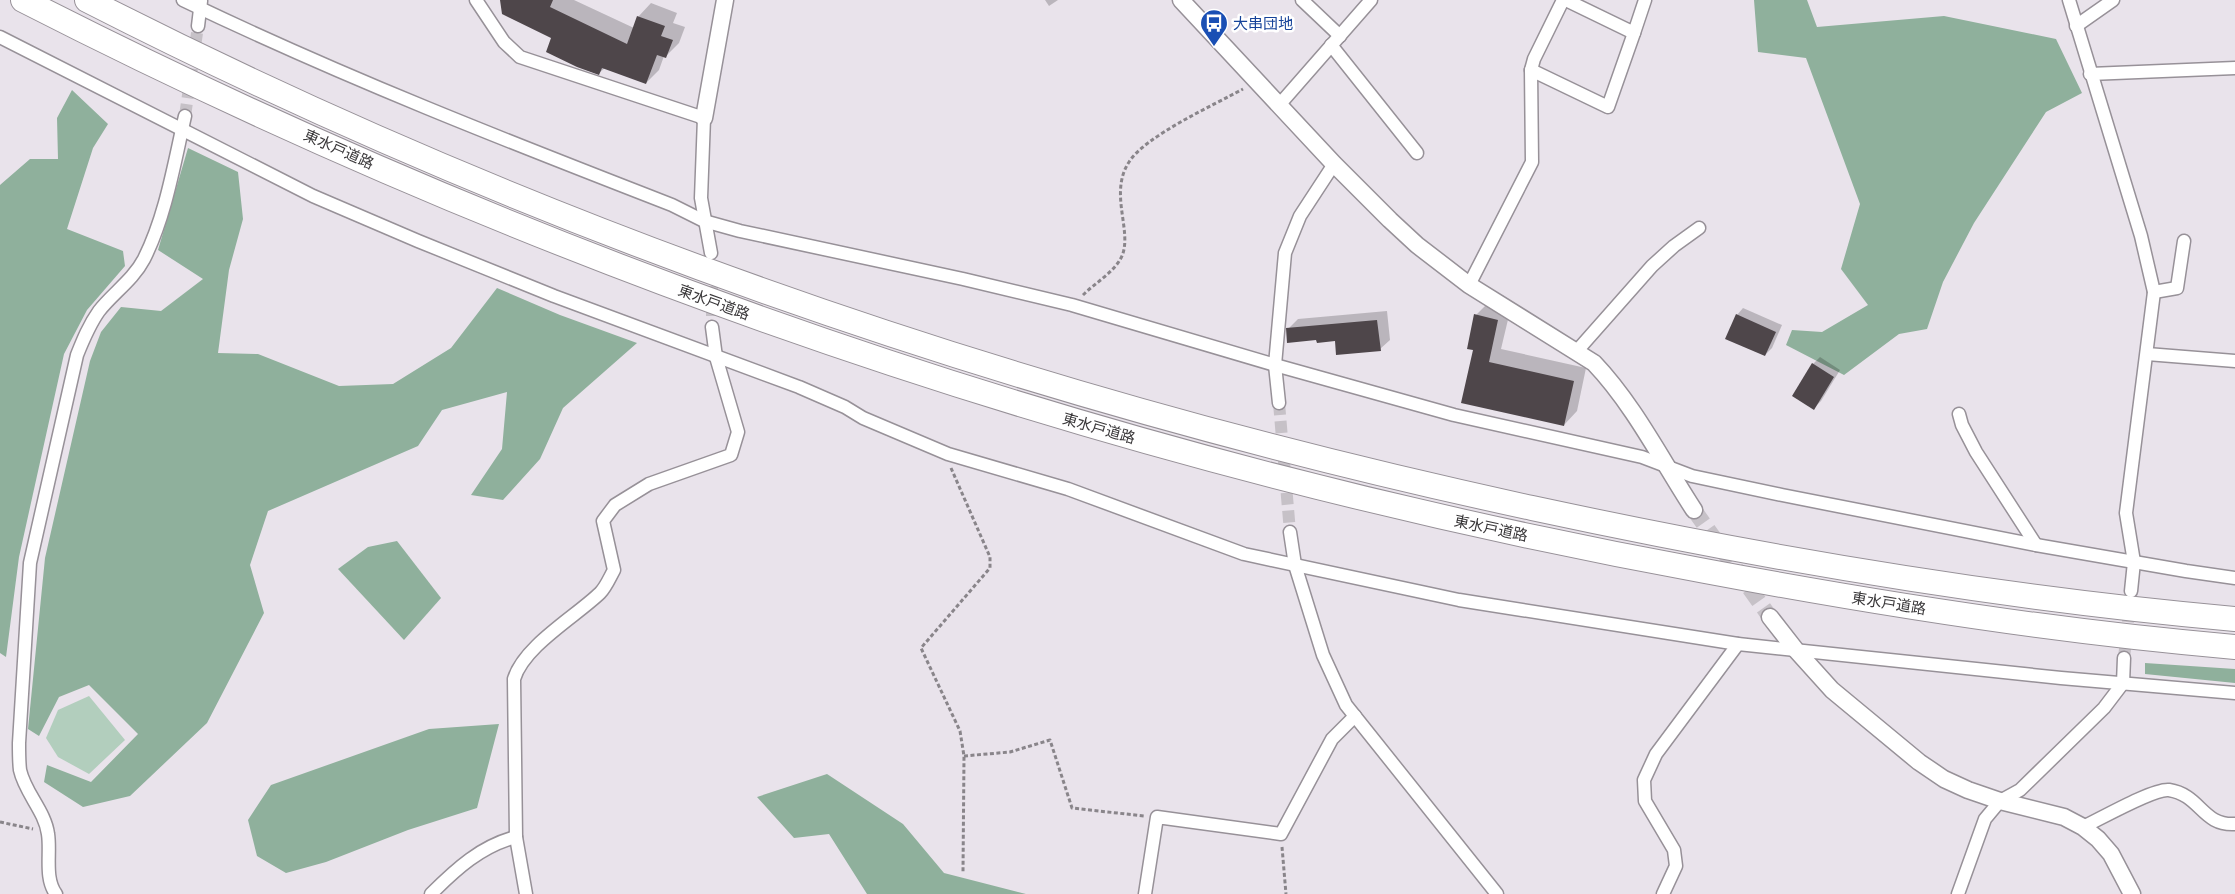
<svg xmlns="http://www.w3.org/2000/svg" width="2235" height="894" font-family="'IBM Plex Sans','Noto Sans JP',sans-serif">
<rect width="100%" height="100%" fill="#e9e3eb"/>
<path fill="#b2cebd" d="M89,696L125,740L89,774L58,757L46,738L58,710Z"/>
<g fill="#8fb09c">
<path d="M1754,0H1807L1817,27L1944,16L2056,39L2082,93L2046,112L1974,223L1943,282L1927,329L1899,334L1844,375L1786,345L1792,330L1822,332L1868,305L1841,269L1860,204L1806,58L1758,52Z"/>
<path d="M72,90L108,124L93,148L67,229L123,251L125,266L87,310L64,354L19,557L6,657L0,653V185L30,159H58L57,118Z"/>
<path d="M188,148L238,172L243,219L229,270L218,353L258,354L339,386L393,384L451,348L497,288L560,315L637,343L563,408L540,459L503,500L471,495L502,449L507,392L442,410L418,446L268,511L250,565L264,613L207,723L130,796L83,807L44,782L47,765L91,782L138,734L89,685L59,697L39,736L28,729L45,558L90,361L101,332L121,307L161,311L203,279L158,250Z"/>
<path d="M397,541L441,598L404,640L338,569L368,547Z"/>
<path d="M2145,663L2235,669V683L2145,674Z"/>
<path d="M499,724L477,808L408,830L326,862L286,873L257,856L248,820L271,785L429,729Z"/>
<path d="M827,774L903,824L944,873L1026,894H867L829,834L794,838L757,797Z"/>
</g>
<g fill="#0003">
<path d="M502,0H574L634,28L638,17L651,3L677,13L673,23L685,27L679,43L666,56H664L659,70L646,83L605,68L599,73Z"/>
<path d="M1045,0H1058L1049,6Z"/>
<path d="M1489,302L1511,307L1501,349L1586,368L1577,411L1564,425L1463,402L1475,349L1476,315Z"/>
<path d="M1743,308L1782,325L1772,348L1765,355L1737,315Z"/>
<path d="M1387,311L1390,340L1380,349L1336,340L1317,339L1288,329L1298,319Z"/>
<path d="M1820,357L1840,370L1821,401L1814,408L1813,364Z"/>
</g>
<g fill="#4e464a">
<path d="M500,0H553L550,7L627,44L637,16L665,26L661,36L673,40L666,58L657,55L646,84L602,68L599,75L577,67L546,52L551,38L502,14Z"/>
<path d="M1474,314L1498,320L1489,362L1574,381L1564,426L1461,403L1473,350L1467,349Z"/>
<path d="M1736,314L1776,332L1765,356L1725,339Z"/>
<path d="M1377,320L1381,351L1336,355L1335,341L1317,343L1316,340L1287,343L1286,328Z"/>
<path d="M1812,363L1834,377L1814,410L1792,396Z"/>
</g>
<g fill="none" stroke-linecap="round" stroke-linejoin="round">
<g stroke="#c6c1c7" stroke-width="12" stroke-dasharray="12 6" stroke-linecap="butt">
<path d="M185,116L198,26"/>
<path d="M712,268V327"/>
<path d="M1279,403L1290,532"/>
<path d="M2124,658L2130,603"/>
</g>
<path stroke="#c6c1c7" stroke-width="16" stroke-dasharray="16 8" stroke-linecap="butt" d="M1694,510L1770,617"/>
<g stroke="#979198" stroke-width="15">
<g id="minor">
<path d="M183,0C343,77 507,141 672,205L704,221L740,231L963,279L1072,305L1275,365L1454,415L1642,457L1692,476L1782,495L2036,545L2186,571L2235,578"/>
<path d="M476,0L504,42L520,57L704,118L701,198L711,253"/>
<path d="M1302,0L1340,36"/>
<path d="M1566,0L1634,33L1645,0"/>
<path d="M2069,0L2141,236L2154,292L2126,513L2134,562L2131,591"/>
<path d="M198,26L201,1"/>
<path d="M2076,26L2113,0"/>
<path d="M0,37L313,196L418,241L554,296L799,387L845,407L863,418L948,454L1068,489L1244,554L1459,600L1738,644L2061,678L2235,693"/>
<path d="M1331,45L1417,153"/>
<path d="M1531,70L1608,107L1634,33"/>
<path d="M2090,74L2235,68"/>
<path d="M1280,104L1371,0"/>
<path d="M1469,285L1532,162L1531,70L1534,59L1563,0"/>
<path d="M2154,292L2177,288L2184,241"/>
<path d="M1576,352L1652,266L1674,246L1699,228"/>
<path d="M2147,354L2235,361"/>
<path d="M1279,403L1275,365L1285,253L1300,216L1334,164"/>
<path d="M1959,414L1962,425L1976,452L2036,545"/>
<path d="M1290,532L1295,565L1323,655L1346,705L1497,894"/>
<path d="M2083,827C2100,819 2154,788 2169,790C2201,795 2202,826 2235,824"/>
<path d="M56,894C44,878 51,853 48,834C45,811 25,793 20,770C19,762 19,752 19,743L30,563L77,355C83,340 89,325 99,311C113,293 133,280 144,259C166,215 174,164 185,116"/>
<path d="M431,894C456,869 481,846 516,837"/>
<path d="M526,894L516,837L514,679C524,646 575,617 600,593C606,587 610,577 614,570L603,521L615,505L649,484L731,455L738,432L716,357L712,327"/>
<path d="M1145,894L1157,817L1281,834L1332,739L1355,716"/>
<path d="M1663,894L1676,866L1674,850L1645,801L1644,780L1656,754L1738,644"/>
<path d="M1958,894L1985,819L2000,801L2020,790L2104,708L2123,683L2124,658"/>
</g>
</g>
<g stroke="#979198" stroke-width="19">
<g id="tertiary">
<path d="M1181,0L1334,164L1390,220L1417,245L1469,285L1594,363C1634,405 1662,461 1694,510"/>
<path d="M704,118L725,0"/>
<path d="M1770,617L1795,649L1832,690L1919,762L1944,779L1968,790L2000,801L2064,817L2083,827L2098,839L2111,854L2132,894"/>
</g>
</g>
<g stroke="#979198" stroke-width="26">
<g id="motorway">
<path d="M23,0C555,272 1117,463 1705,571C1880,604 2057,632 2235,647"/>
<path d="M87,0C543,233 1032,400 1532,508C1764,558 1999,598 2235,619"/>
</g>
</g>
<g stroke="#89858a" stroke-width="3" stroke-dasharray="4 2.5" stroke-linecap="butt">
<path d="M1083,295C1095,283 1113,273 1121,258C1134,233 1108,194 1129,162C1145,136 1214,105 1243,89"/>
<path d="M951,468L990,557V568L921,648L960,731L964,756L963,872"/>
<path d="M964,756L1010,752L1050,740L1072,808L1144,816"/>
<path d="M0,822L33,829"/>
<path d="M1282,847L1286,894"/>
</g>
<use href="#minor" stroke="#fff" stroke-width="12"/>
<use href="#tertiary" stroke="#fff" stroke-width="16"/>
<use href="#motorway" stroke="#fff" stroke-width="24"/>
</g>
<defs>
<g id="bus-pin" transform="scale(1.4375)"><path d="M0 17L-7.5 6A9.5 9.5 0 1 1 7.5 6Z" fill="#1a4fb4" stroke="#fff"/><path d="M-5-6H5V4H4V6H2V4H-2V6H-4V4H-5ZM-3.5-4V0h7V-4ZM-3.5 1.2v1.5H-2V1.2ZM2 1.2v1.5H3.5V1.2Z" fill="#fff"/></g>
</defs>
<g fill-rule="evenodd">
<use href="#bus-pin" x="1214" y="23"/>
</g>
<g text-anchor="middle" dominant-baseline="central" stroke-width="5" stroke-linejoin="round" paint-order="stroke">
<g font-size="15" fill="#164399" stroke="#fff" text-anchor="start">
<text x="1233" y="23">大串団地</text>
</g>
<g font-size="15" fill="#393739" stroke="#fff">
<text transform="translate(339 149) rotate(24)">東水戸道路</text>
<text transform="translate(714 302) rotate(20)">東水戸道路</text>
<text transform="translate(1099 428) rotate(16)">東水戸道路</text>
<text transform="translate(1491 528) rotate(12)">東水戸道路</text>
<text transform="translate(1889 603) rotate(9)">東水戸道路</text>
</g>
</g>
</svg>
